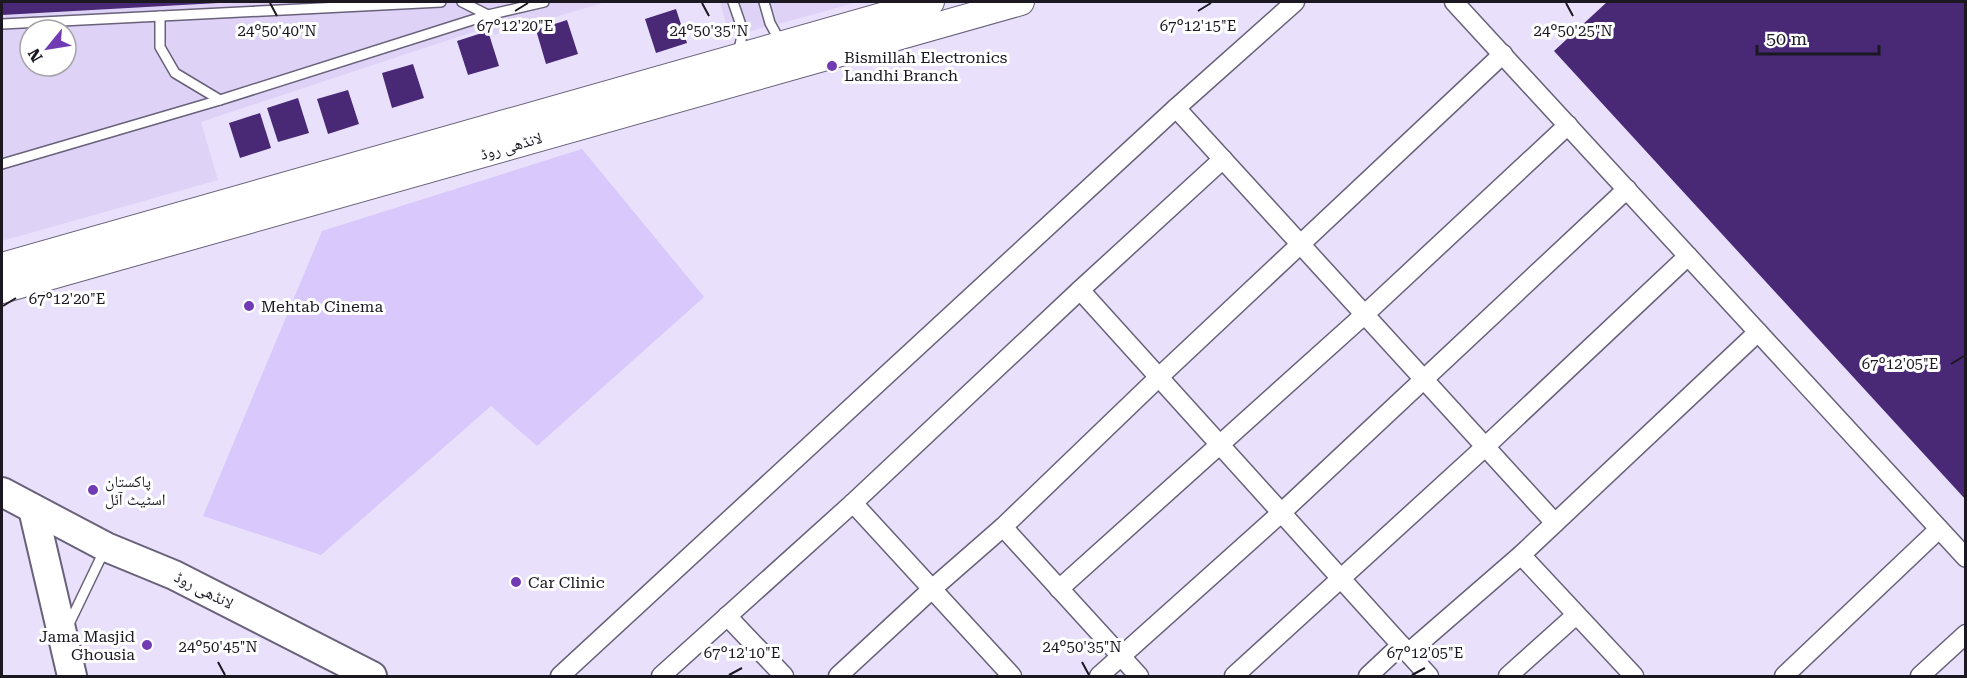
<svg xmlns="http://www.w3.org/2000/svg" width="1967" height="678" font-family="'Roboto Serif','Noto Naskh Arabic',serif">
<rect width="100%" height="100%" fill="#e9e0fc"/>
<g fill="#ded3f6" fill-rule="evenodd">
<path d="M2,2H606L494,35L491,26L201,122L218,180L2,241ZM30,30H66V66H30Z"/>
<path d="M720,2H858L779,24L775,20L765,27L748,32L735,31L730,37Z"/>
</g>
<path fill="#d9c8fc" d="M582,149L704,297L537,446L491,406L321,555L203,516L322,231Z"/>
<g fill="#492875">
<path d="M2,2H218V3L2,15Z"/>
<path d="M1607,2H1966V500L1554,51Z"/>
<path d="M676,9L687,43L656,53L645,19Z"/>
<path d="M567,20L578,54L546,64L536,30Z"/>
<path d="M488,31L499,66L468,75L457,41Z"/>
<path d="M413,64L424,98L392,108L382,73Z"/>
<path d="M348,90L359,124L328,134L317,99Z"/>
<path d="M298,98L309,133L278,142L267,108Z"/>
<path d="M260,113L271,148L240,158L229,123Z"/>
</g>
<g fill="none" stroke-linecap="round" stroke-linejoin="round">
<g stroke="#69617a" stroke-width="12">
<g id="lane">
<path d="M462,2L488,15L544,2"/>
<path d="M733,2L743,31L738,54"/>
<path d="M764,2L770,23L781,43"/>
<path d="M160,16V47L175,73L220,100L488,15"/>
<path d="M2,24L441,2"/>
<path d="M2,164L220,100"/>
<path d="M68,626L105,549"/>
</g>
</g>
<g stroke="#69617a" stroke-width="21">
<g id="street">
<path d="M1454,2L1966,558"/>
<path d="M1176,108L1555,523"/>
<path d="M1080,290L1429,676"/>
<path d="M853,503L1012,676"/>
<path d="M1003,527L1159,377L1503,54"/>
<path d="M1521,555L1634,676"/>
<path d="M1059,589L1364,315L1568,125"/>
<path d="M727,616L784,676"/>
<path d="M1408,653L1521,555L1758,332"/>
<path d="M560,676L1176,108L1295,2"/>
<path d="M661,676L853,503L1080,290L1223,159"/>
<path d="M838,676L932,589L1003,527L1139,676"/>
<path d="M1099,676L1281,513L1627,189"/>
<path d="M1234,676L1486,446L1688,256"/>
<path d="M1368,676L1401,645"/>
<path d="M1508,676L1576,615"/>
<path d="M1784,676L1939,529"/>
<path d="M1920,676L1966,634"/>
</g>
</g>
<g stroke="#69617a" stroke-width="28">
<g id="secondary">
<path d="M2,266L931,2"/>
<path d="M2,290L1021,2"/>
</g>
</g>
<g stroke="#69617a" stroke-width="32">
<g id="primary">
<path d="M2,492L106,547L174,575L372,676"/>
<path d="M33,509L72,676"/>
</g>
</g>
<use href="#lane" stroke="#fff" stroke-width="9"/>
<use href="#street" stroke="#fff" stroke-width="18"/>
<use href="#secondary" stroke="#fff" stroke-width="26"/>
<use href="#primary" stroke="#fff" stroke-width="28"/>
</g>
<path fill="none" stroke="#1b1822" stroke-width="2" d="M270,3L277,16M702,3L709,16M1566,3L1573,16M515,11L528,3M1198,11L1211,3M3,306L16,298M1951,364L1964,356M218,662L225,675M1082,662L1089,675M729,675L742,668M1412,675L1425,668"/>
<g fill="#713cb3" stroke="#fff" stroke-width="2">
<circle cx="832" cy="66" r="6"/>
<circle cx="249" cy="306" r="6"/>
<circle cx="93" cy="490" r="6"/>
<circle cx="516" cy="582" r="6"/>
<circle cx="147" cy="645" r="6"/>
</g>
<g text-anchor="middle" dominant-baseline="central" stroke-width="6" stroke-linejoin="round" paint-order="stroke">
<g font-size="16" fill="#1b1822" stroke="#fff" text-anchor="start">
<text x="844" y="57">Bismillah Electronics<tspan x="844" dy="18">Landhi Branch</tspan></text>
<text x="261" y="306">Mehtab Cinema</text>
<text x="105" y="481">پاکستان<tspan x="105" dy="18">اسٹیٹ آئل</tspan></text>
<text x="528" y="582">Car Clinic</text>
<text x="135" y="636" text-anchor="end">Jama Masjid<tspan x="135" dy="18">Ghousia</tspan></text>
</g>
<g font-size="16" fill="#1b1822" stroke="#fff">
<text transform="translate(511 146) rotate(-16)">لانڈھی روڈ</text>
<text transform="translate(204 590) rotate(27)">لانڈھی روڈ</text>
</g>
</g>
<g font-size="15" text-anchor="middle" fill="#1b1822" stroke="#fff" stroke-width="6" stroke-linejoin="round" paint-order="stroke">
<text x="515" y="31">67°12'20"E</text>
<text x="1198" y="31">67°12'15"E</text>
<text x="277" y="36">24°50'40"N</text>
<text x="709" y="36">24°50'35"N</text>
<text x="1573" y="36">24°50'25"N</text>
<text x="67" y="304">67°12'20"E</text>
<text x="1900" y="369">67°12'05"E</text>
<text x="218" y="652">24°50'45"N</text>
<text x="1082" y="652">24°50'35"N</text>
<text x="742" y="658">67°12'10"E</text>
<text x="1425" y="658">67°12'05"E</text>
</g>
<rect width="1967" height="678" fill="none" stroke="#1b1822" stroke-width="6"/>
<g transform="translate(48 48) rotate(240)"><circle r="28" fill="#ffffff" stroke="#a4a3a7" stroke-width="1.5"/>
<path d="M0-4.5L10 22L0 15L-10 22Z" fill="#713cb3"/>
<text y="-9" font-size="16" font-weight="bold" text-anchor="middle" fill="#1b1822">N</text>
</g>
<path d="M1757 45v9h122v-9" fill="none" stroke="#1b1822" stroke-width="3"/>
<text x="1766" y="45" font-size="18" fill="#1b1822" stroke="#ffffff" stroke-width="4.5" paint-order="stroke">50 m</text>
</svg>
